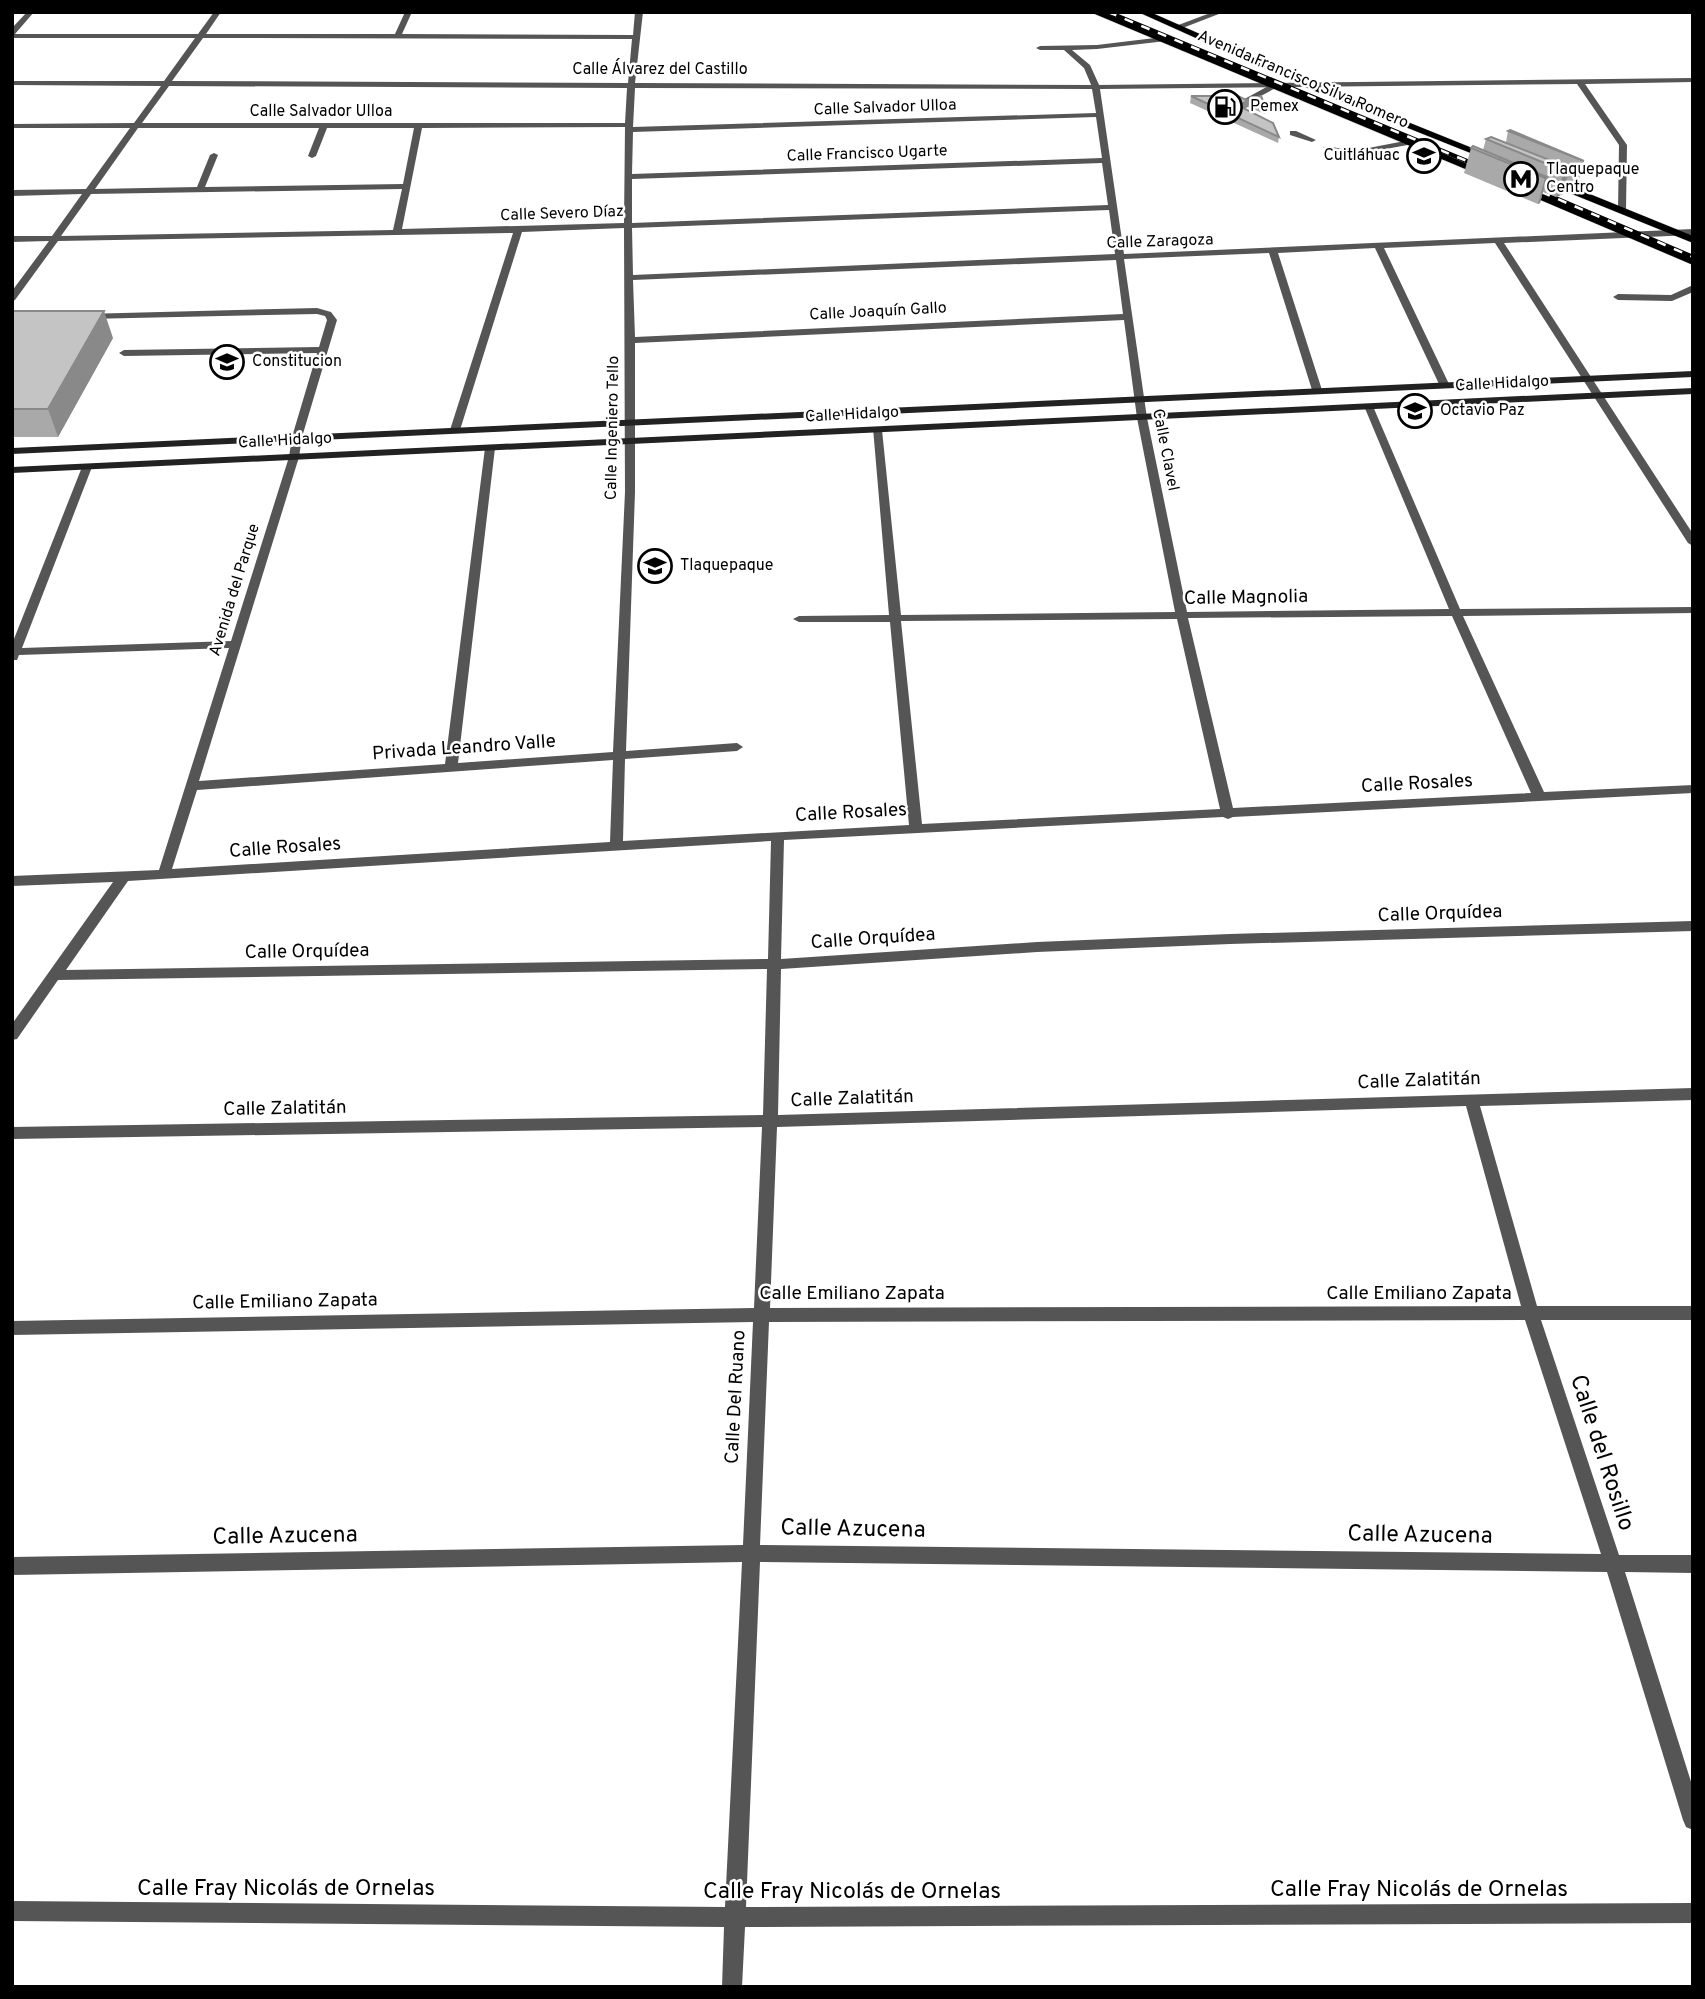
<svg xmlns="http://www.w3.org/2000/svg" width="1705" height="1999" font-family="Overpass,sans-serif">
<rect width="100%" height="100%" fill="#fff"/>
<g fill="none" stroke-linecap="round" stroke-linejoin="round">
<g stroke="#dbdbdb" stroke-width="1">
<g id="primary">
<path d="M1090,12H1103L1280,83L1491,174L1482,176Z"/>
<path d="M1138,12H1150L1311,83L1497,158L1488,160L1305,87Z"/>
<path d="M1540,177H1548L1693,236V243L1540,181Z"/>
<path d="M1517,186H1525L1693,258V265L1517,190Z"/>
</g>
</g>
<g fill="#555" fill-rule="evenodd">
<path d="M1213,12H1224L1180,29L1173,27Z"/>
<path d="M1163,37L1167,39L1166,41L1097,49L1072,50L1090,65L1100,87L1096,89L1092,87L1084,68L1064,50H1040L1036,48L1040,46L1097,45Z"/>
<path d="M1274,83L1281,85L1246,104L1239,102Z"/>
<path d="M1290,131H1296L1316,140L1312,142L1290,135Z"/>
<path d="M1410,140H1413V144L1353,155L1323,148L1327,146L1353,151Z"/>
<path d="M1693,285V292L1672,301L1618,300L1613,297L1618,294L1671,295Z"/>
</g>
<path fill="#555" fill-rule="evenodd" d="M27,12H34L15,34H198L214,12H221L206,34H395L405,12H412L402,34L633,35L635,12H643L635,83L1096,85L1693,78V82L1585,84L1627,145L1626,210L1622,213L1618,210L1619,145L1577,84L1100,89L1124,254L1693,229V235L1504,243L1693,534V546L1688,543L1495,243L1384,248L1449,384L1444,387L1439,384L1375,248L1278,253L1322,390L1317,393L1312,390L1269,253L1124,259L1147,418L1187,612L1449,609L1364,406L1372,404L1460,609L1693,607V613L1463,616L1544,792L1693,785V793L1233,817L1228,819L1223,817L784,840L781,959L1037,942L1230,934L1693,921V931L1230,944L1037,952L781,969L778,1115L1693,1088V1100L1480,1106L1537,1306H1693V1320H1541L1619,1555H1693V1573L1625,1572L1693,1788V1830L1686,1827L1683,1820L1607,1572L760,1562L746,1907L1693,1903V1923L745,1927L742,1987H722L724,1927L12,1921V1901L725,1907L742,1562L12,1575V1557L743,1545L753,1322L12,1335V1321L754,1308L762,1127L12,1139V1127L763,1115L767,969L58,980L17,1039L12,1040V1024L113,882L12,886V876L159,870L229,648L19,655L17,660H12V644L82,467L87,464L92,467L22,648L231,641L289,457L292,437L317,353L124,356L119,353L124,350L319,347L327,320L325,316L317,314L87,319L84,318V314L317,308L331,312L337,320L302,437L299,457L199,781L445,764L485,448L490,445L495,448L458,763L613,752L625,492L624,228L522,232L460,430L455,433L450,430L513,233L58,241L15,300L12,301V291L49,241L12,242V236H52L82,194L12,196V190L86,189L130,128H12V124L134,123L161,86L12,85V81H164L195,38H12V28ZM203,38L632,39L628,83L172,81ZM169,86L627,88L625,123H142ZM635,88L1092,89L1096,113L633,127ZM1096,117L1102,158L632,174L633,132ZM625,127L624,223L402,229L422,128ZM138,128H319L308,156L312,158L316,156L327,128H414L403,184L205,187L218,155L214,153L210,155L197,187L95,189ZM1102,163L1108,205L632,223V179ZM402,189L393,230L61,236L91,194ZM1109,210L1115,254L633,275L632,228ZM1116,260L1123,314L635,337L633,280ZM1124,320L1137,418L1175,612L901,615L882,430L873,428L889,615L799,616L793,619L799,622H890L909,825L623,841L625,759L737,751L743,747L737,743L626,751L635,492V343ZM1452,616L1531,793L1233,808L1188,618ZM1177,619L1220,809L922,824L901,621ZM613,760L610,842L172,869L197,790ZM771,841L768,959L66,970L128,881ZM1466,1106L1521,1306L770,1308L777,1127ZM1525,1320L1601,1554L760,1545L769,1322Z"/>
<g fill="#222" fill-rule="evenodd">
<path d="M1693,371V377L12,454V448Z"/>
<path d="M1693,388V394L12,473V467Z"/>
</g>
<use href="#primary" fill="#000" fill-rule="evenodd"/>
<g stroke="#000" stroke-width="4.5">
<g id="rail">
<path d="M1108,12L1486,169"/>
<path d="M1525,185L1693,257"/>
</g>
</g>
<use href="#rail" stroke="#fff" stroke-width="2.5" stroke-dasharray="9" stroke-linecap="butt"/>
</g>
<g fill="#a9a9a9">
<path d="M1191,96L1246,100L1261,96L1266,108L1265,114L1248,107L1244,108L1279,137L1278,143L1190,103Z"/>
<path d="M1508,131L1584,161L1577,187L1566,182L1563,194L1556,197L1543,192L1540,203L1538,204L1464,173L1471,148L1483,150L1486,139L1506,142Z"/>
<path d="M12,311L113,338L58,437H12Z"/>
</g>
<g fill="#898989">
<path d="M1249,100L1248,107L1241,110V104Z"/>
<path d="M1570,168L1563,194L1556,197L1564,171Z"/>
<path d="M1547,177L1540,203L1538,204L1545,178Z"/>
<path d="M104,311L113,338L58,437L48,409Z"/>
</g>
<g fill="#c4c4c4" stroke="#898989" stroke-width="2">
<path d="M1191,96H1238L1246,100L1261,96L1266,108L1249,100L1241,104L1243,108L1273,123L1279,137Z"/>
<path d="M1510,130L1584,161L1508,131Z"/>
<path d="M1491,137L1570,168L1564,171L1486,139Z"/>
<path d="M1473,146L1547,177L1545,178L1471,148Z"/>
<path d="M12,311H104L48,409H12Z"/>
</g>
<defs>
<g id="fuel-ring" transform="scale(1.75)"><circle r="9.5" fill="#fff" stroke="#000" stroke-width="1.5"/><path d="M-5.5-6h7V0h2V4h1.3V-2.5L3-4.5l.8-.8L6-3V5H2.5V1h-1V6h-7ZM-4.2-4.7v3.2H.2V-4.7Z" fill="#000"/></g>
<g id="school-ring" transform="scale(1.75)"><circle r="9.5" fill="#fff" stroke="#000" stroke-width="1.5"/><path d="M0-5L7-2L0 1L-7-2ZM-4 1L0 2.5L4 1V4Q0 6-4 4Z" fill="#000"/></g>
<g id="metro-ring" transform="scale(1.75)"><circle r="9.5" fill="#fff" stroke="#000" stroke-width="1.5"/><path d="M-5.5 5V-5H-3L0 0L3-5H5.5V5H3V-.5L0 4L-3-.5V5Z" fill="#000"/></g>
</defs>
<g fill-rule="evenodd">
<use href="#fuel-ring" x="1225" y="107"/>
<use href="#school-ring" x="1424" y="156"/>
<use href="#metro-ring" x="1521" y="179"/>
<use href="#school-ring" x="227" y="362"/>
<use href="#school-ring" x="1415" y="411"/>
<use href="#school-ring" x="655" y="566"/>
</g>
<g text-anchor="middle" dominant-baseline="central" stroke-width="5" stroke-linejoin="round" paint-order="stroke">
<g font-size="16" fill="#000" stroke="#fff">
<text x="660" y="70">Calle Álvarez del Castillo</text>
<text transform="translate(1303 80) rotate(23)">Avenida Francisco Silva Romero</text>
<text transform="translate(885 108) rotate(-2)">Calle Salvador Ulloa</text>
<text x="321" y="112">Calle Salvador Ulloa</text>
<text transform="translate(867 154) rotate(-2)">Calle Francisco Ugarte</text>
<text transform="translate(562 214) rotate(-2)">Calle Severo Díaz</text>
<text transform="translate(1160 242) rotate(-2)">Calle Zaragoza</text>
<text transform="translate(878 312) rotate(-3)">Calle Joaquín Gallo</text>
<text transform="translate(1502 384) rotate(-3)">Calle Hidalgo</text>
<text transform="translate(852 415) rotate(-3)">Calle Hidalgo</text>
<text transform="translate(613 428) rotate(-89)">Calle Ingeniero Tello</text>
<text transform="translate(285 441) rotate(-3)">Calle Hidalgo</text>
<text transform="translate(1165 450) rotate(79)">Calle Clavel</text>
<text transform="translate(235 590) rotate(-73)">Avenida del Parque</text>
</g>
<g font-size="16" fill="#000" stroke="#fff" text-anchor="start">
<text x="1250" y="107">Pemex</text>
<text x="1400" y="156" text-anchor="end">Cuitláhuac</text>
<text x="1546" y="170">Tlaquepaque<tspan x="1546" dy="18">Centro</tspan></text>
<text x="252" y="362">Constitucion</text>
<text x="1440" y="411">Octavio Paz</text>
<text x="680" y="566">Tlaquepaque</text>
</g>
<g font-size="19" fill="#000" stroke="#fff">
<text transform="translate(1246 598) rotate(-1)">Calle Magnolia</text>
<text transform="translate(464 748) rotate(-4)">Privada Leandro Valle</text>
<text transform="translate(1417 784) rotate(-3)">Calle Rosales</text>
<text transform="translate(851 813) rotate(-3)">Calle Rosales</text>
<text transform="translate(285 848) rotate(-4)">Calle Rosales</text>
<text transform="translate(1440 914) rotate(-2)">Calle Orquídea</text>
<text transform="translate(873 939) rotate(-4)">Calle Orquídea</text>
<text transform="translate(307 952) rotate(-1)">Calle Orquídea</text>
<text transform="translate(1419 1081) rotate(-2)">Calle Zalatitán</text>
<text transform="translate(852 1099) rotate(-2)">Calle Zalatitán</text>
<text transform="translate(285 1109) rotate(-1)">Calle Zalatitán</text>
<text x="852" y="1294">Calle Emiliano Zapata</text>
<text x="1419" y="1294">Calle Emiliano Zapata</text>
<text transform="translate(285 1302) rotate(-1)">Calle Emiliano Zapata</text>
<text transform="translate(736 1397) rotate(-87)">Calle Del Ruano</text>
</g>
<g font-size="23" fill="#000" stroke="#fff">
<text transform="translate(1601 1453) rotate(72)">Calle del Rosillo</text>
<text transform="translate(853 1530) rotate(1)">Calle Azucena</text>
<text transform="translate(1420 1536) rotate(1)">Calle Azucena</text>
<text transform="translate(285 1537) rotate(-1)">Calle Azucena</text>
<text x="286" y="1889">Calle Fray Nicolás de Ornelas</text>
<text x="1419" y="1890">Calle Fray Nicolás de Ornelas</text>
<text x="852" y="1892">Calle Fray Nicolás de Ornelas</text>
</g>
</g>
<rect width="1705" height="1999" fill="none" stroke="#000000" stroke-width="28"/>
</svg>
